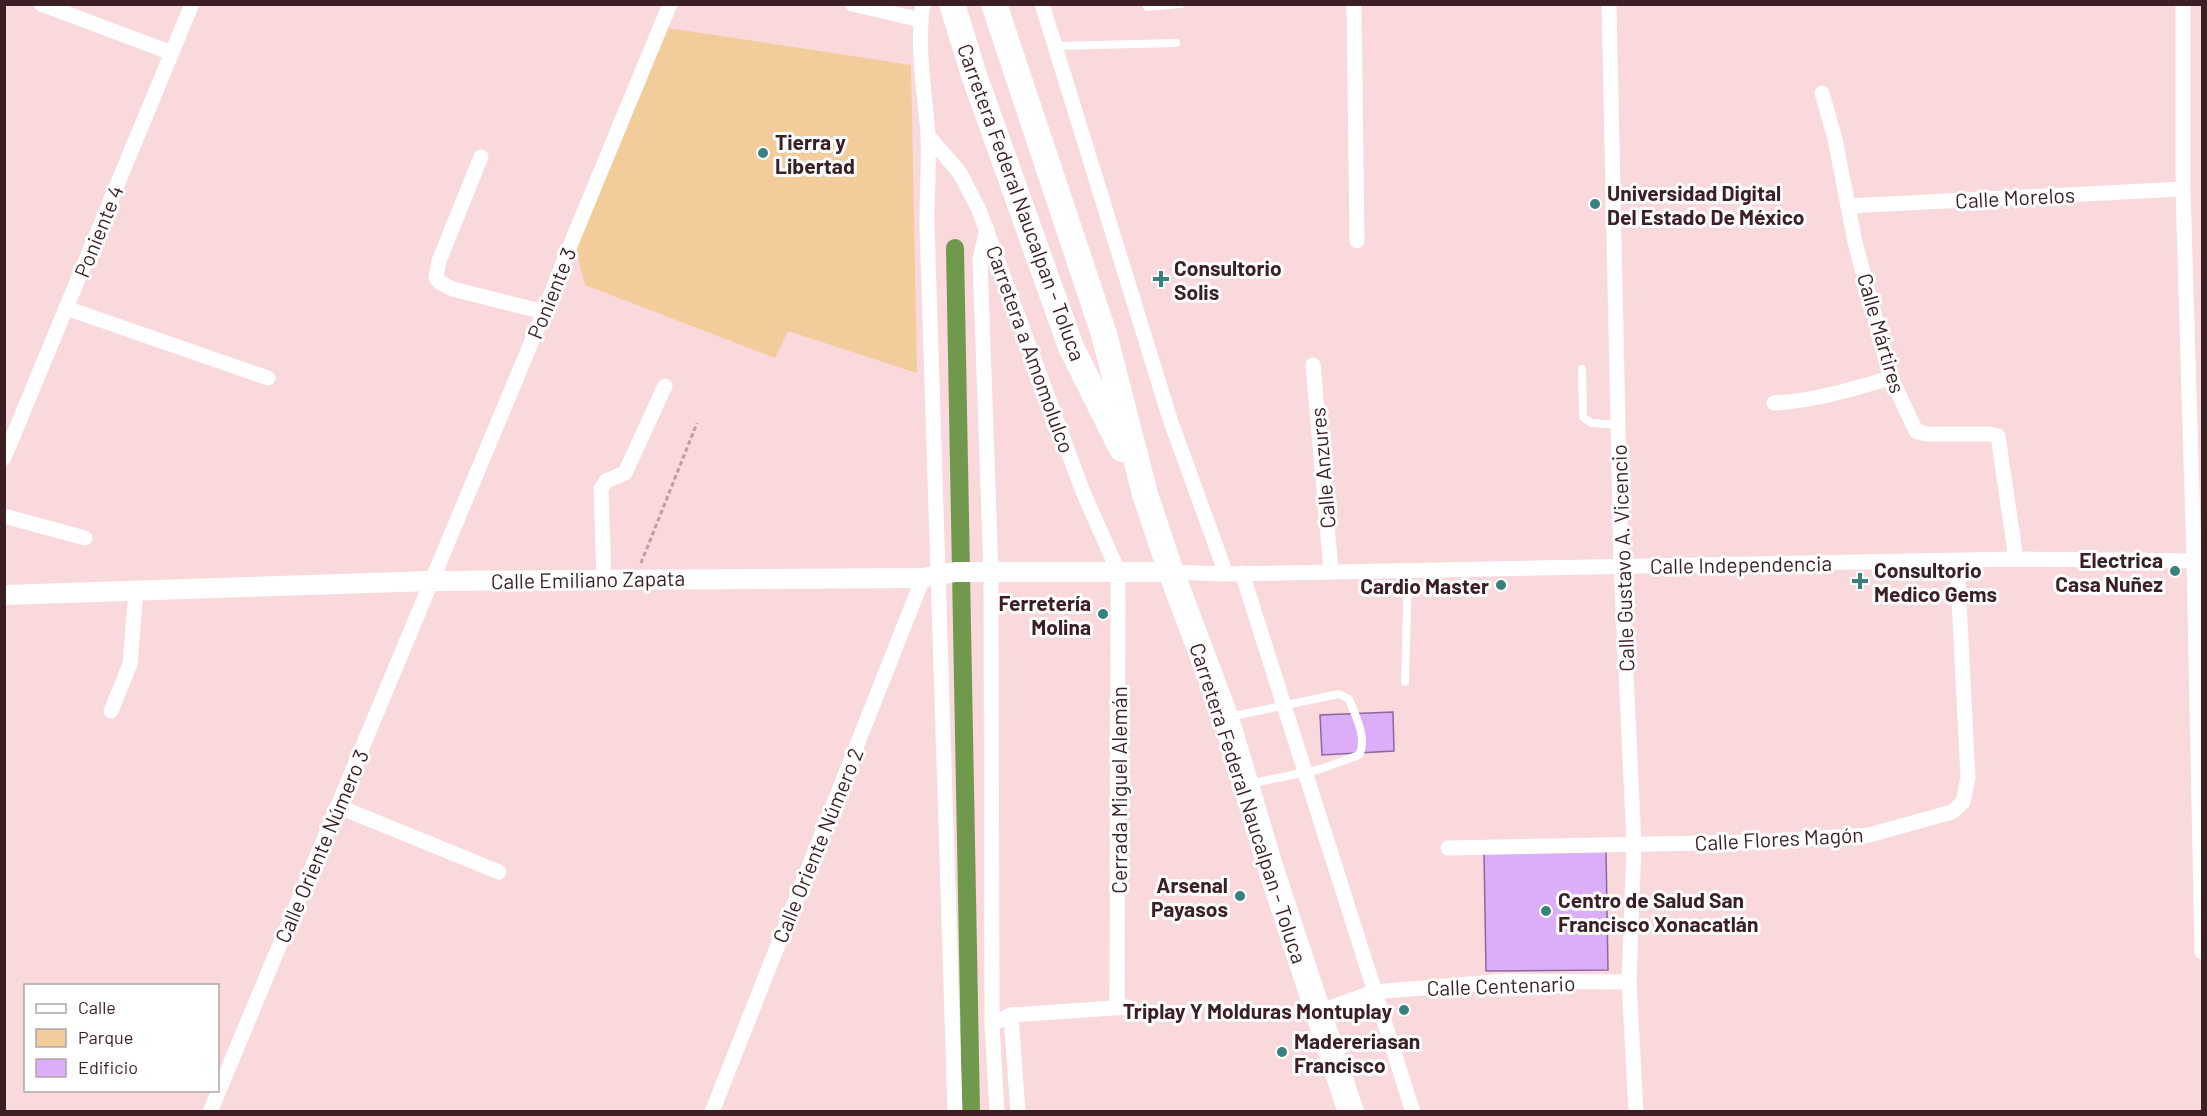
<svg xmlns="http://www.w3.org/2000/svg" width="2207" height="1116" font-family="Barlow,sans-serif">
<rect width="100%" height="100%" fill="#f9d9db"/>
<path fill="#f3cc9b" d="M668,28L911,65L917,373L788,331L775,358L585,285L574,242Z"/>
<g fill="none" stroke-linecap="round" stroke-linejoin="round">
<path stroke="#70994e" stroke-width="18" d="M955,248L971,1112"/>
</g>
<g fill="#dcadf8" stroke="#8a689e" stroke-width="1.5">
<path d="M1393,712L1394,751L1322,755L1320,715Z"/>
<path d="M1606,851L1608,970L1486,971L1484,852Z"/>
</g>
<g fill="none" stroke-linecap="round" stroke-linejoin="round">
<path stroke="#be9fa1" stroke-width="3" stroke-dasharray="4.5 3" stroke-linecap="butt" d="M641,563L697,423"/>
<g stroke="#fff" stroke-width="8">
<path d="M1147,7L1181,4"/>
<path d="M1055,46L1176,43"/>
<path d="M1582,369L1583,417L1591,423L1618,425"/>
<path d="M1405,682L1408,570"/>
<path d="M1229,717L1339,694L1349,699C1355,715 1368,738 1359,755L1321,769L1249,784"/>
</g>
<g stroke="#fff" stroke-width="15">
<path d="M41,4L172,53"/>
<path d="M852,4L921,20"/>
<path d="M923,4C916,48 925,92 928,135C929,165 927,195 927,224L955,1112"/>
<path d="M1042,4L1170,419L1226,574"/>
<path d="M1354,4L1357,241"/>
<path d="M1609,4L1621,565L1634,844L1629,982L1636,1112"/>
<path d="M2183,4V189L2194,561L2202,952"/>
<path d="M1822,93L1835,139L1855,242L1891,378L1916,431L1926,434H1989L1998,436L2016,559"/>
<path d="M928,136L960,173L979,210L1083,492L1118,571L1117,1008"/>
<path d="M481,157L439,261L436,278L439,282L453,289L544,312"/>
<path d="M1848,206L2183,189"/>
<path d="M987,229L980,260L991,572L992,1024L997,1112"/>
<path d="M66,308L268,378"/>
<path d="M1313,365L1331,571"/>
<path d="M1774,403C1815,401 1852,389 1891,378"/>
<path d="M4,458L192,4"/>
<path d="M4,516L85,538"/>
<path d="M1171,572L1226,574L2016,559L2202,561"/>
<path d="M1242,573L1413,1112"/>
<path d="M604,580L601,489L606,481L625,473L665,386"/>
<path d="M111,711L130,664L136,592"/>
<path d="M337,806L499,872"/>
<path d="M1448,848L1753,842L1869,835L1952,812L1963,802L1968,778L1957,561"/>
<path d="M1318,1012L1374,992L1505,981L1629,982"/>
<path d="M1011,1015L1018,1112"/>
<path d="M992,1024L1011,1015L1128,1007"/>
<path d="M210,1112L544,312L574,236L670,4"/>
<path d="M712,1112L923,578"/>
</g>
<path stroke="#fff" stroke-width="20" d="M4,595L431,581L923,578L955,572H1171"/>
<g stroke="#fff" stroke-width="26">
<path d="M952,4L974,75L1071,347L1122,449"/>
<path d="M994,4L1104,334L1145,494L1171,572L1226,718L1270,866L1351,1112"/>
</g>
</g>
<g fill="#38817e" stroke="#fff" stroke-width="2">
<circle cx="763" cy="153" r="6"/>
<circle cx="1595" cy="204" r="6"/>
<path d="M1158 270h6v6h6v6h-6v6h-6v-6h-6v-6h6z"/>
<circle cx="2175" cy="571" r="6"/>
<path d="M1857 572h6v6h6v6h-6v6h-6v-6h-6v-6h6z"/>
<circle cx="1501" cy="585" r="6"/>
<circle cx="1103" cy="614" r="6"/>
<circle cx="1240" cy="896" r="6"/>
<circle cx="1546" cy="911" r="6"/>
<circle cx="1404" cy="1010" r="6"/>
<circle cx="1282" cy="1052" r="6"/>
</g>
<g text-anchor="middle" dominant-baseline="central" stroke-width="6" stroke-linejoin="round" paint-order="stroke">
<g font-size="21" font-weight="bold" fill="#3c1f23" stroke="#fff" text-anchor="start">
<text x="775" y="141">Tierra y<tspan x="775" dy="24">Libertad</tspan></text>
<text x="1607" y="192">Universidad Digital<tspan x="1607" dy="24">Del Estado De México</tspan></text>
<text x="1174" y="267">Consultorio<tspan x="1174" dy="24">Solis</tspan></text>
<text x="2163" y="559" text-anchor="end">Electrica<tspan x="2163" dy="24">Casa Nuñez</tspan></text>
<text x="1874" y="569">Consultorio<tspan x="1874" dy="24">Medico Gems</tspan></text>
<text x="1489" y="585" text-anchor="end">Cardio Master</text>
<text x="1091" y="602" text-anchor="end">Ferretería<tspan x="1091" dy="24">Molina</tspan></text>
<text x="1228" y="884" text-anchor="end">Arsenal<tspan x="1228" dy="24">Payasos</tspan></text>
<text x="1558" y="899">Centro de Salud San<tspan x="1558" dy="24">Francisco Xonacatlán</tspan></text>
<text x="1392" y="1010" text-anchor="end">Triplay Y Molduras Montuplay</text>
<text x="1294" y="1040">Madereriasan<tspan x="1294" dy="24">Francisco</tspan></text>
</g>
<g font-size="21" fill="#3c1f23" stroke="#fff">
<text transform="translate(2015 197) rotate(-3)">Calle Morelos</text>
<text transform="translate(1022 202) rotate(70)">Carretera Federal Naucalpan - Toluca</text>
<text transform="translate(98 231) rotate(-68)">Poniente 4</text>
<text transform="translate(551 293) rotate(-68)">Poniente 3</text>
<text transform="translate(1882 333) rotate(74)">Calle Mártires</text>
<text transform="translate(1031 349) rotate(70)">Carretera a Amomolulco</text>
<text transform="translate(1322 468) rotate(-95)">Calle Anzures</text>
<text transform="translate(1622 558) rotate(-92)">Calle Gustavo A. Vicencio</text>
<text transform="translate(1741 564) rotate(-1)">Calle Independencia</text>
<text transform="translate(588 579) rotate(-1)">Calle Emiliano Zapata</text>
<text transform="translate(1118 790) rotate(-90)">Cerrada Miguel Alemán</text>
<text transform="translate(1249 803) rotate(72)">Carretera Federal Naucalpan - Toluca</text>
<text transform="translate(1779 838) rotate(-3)">Calle Flores Magón</text>
<text transform="translate(817 845) rotate(-68)">Calle Oriente Número 2</text>
<text transform="translate(321 846) rotate(-67)">Calle Oriente Número 3</text>
<text transform="translate(1501 985) rotate(-2)">Calle Centenario</text>
</g>
</g>
<rect width="2207" height="1116" fill="none" stroke="#3c1f23" stroke-width="12"/>
<rect x="24" y="984" width="195" height="108" fill="#ffffff" stroke="#b1a5a7" stroke-width="1.5"/>
<rect x="36" y="1004" width="30" height="9" fill="#ffffff" stroke="#b1a5a7" stroke-width="1.5"/>
<text x="78" y="1014" font-size="18" fill="#3c1f23">Calle</text>
<rect x="36" y="1029" width="30" height="18" fill="#f3cc9b" stroke="#b1a5a7" stroke-width="1.5"/>
<text x="78" y="1044" font-size="18" fill="#3c1f23">Parque</text>
<rect x="36" y="1059" width="30" height="18" fill="#dcadf8" stroke="#b1a5a7" stroke-width="1.5"/>
<text x="78" y="1074" font-size="18" fill="#3c1f23">Edificio</text>
</svg>
